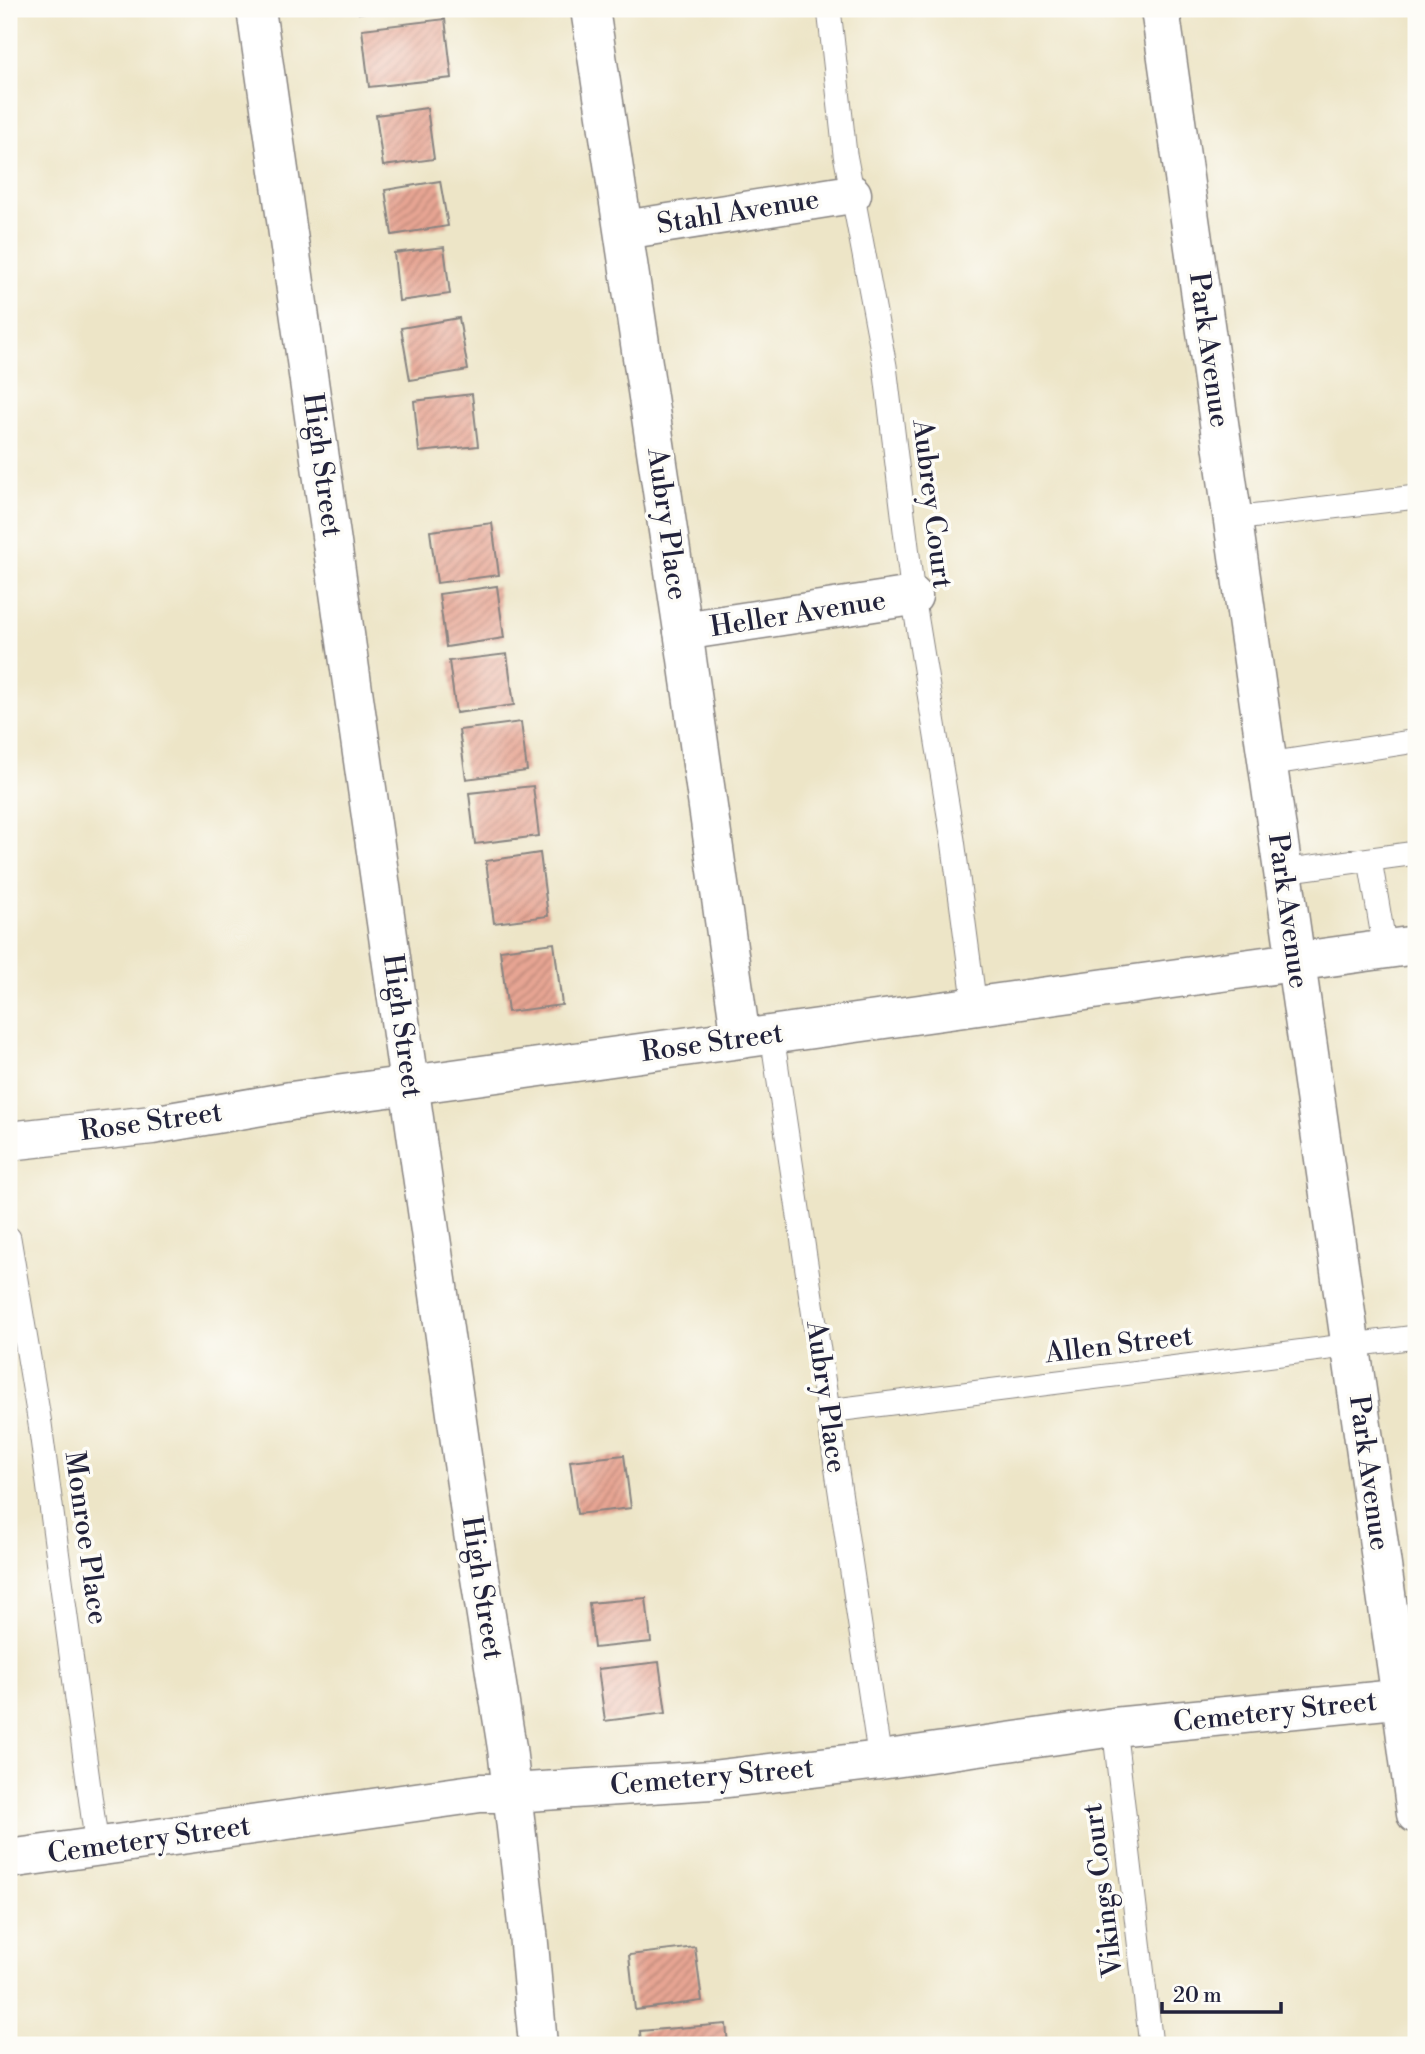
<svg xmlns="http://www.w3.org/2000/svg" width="1425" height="2054" font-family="'Libre Bodoni',serif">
<defs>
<pattern id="building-hatch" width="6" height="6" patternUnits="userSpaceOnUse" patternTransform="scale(1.75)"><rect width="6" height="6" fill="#e7a593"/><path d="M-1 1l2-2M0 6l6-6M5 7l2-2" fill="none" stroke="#bb8679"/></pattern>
</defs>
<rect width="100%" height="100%" fill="#fdfcf7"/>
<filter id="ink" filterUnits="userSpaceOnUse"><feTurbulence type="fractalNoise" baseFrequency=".0143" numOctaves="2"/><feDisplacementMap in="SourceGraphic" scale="14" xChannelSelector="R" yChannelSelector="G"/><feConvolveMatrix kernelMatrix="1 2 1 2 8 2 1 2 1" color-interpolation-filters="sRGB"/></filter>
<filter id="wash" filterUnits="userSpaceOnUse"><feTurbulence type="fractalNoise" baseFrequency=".00686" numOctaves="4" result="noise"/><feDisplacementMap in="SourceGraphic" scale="28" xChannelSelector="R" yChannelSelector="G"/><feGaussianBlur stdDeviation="1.57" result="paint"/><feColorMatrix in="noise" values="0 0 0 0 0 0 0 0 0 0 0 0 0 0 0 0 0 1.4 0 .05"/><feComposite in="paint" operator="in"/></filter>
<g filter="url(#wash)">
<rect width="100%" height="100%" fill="#ede5c7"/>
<g id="blocks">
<g fill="url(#building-hatch)">
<path d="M359,9H377V10L359,13Z"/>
<path d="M445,19L452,78L369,87L362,29Z"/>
<path d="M427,108L434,159L383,166L376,115Z"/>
<path d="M440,181L448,226L392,235L385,190Z"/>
<path d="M444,247L450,294L399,301L394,253Z"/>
<path d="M459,318L468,370L410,380L401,328Z"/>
<path d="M472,394L478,446L419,452L414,401Z"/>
<path d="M492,523L499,575L437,583L430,531Z"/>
<path d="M497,586L504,638L446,647L439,594Z"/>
<path d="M507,654L514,705L456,713L449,661Z"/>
<path d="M521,722L527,771L466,779L459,730Z"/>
<path d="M533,786L539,836L475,844L469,793Z"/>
<path d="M540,853L548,916L494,923L486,861Z"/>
<path d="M554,943L562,1005L508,1012L500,950Z"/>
<path d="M1416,1147V1164L1415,1165L1412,1148Z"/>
<path d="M624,1455L631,1508L577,1514L570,1461Z"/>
<path d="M646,1598L651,1642L594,1648L589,1603Z"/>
<path d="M659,1662L666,1713L605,1721L598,1669Z"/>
<path d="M695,1947L702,2001L635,2010L629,1955Z"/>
<path d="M726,2024L728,2045H641L640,2031Z"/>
</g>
</g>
</g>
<g filter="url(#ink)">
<use href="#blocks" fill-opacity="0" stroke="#888481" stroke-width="2"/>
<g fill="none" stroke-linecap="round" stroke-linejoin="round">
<g stroke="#888481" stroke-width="25">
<g id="lane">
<path d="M829,9L845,154L885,366L913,596L953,840L975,1007"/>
<path d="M1233,519L1416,497"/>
<path d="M1268,764L1416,741"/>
<path d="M1370,860L1385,949"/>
<path d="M1283,871L1416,853"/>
<path d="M772,1035L880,1760"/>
<path d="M9,1238L40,1424L97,1847"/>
<path d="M828,1411L1416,1337"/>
<path d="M1114,1727L1151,2045"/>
</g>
</g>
<g stroke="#888481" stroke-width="41">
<g id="street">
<path d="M590,9L683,631L741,1039"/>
<path d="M1160,9L1401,1699"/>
<path d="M624,230L852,194"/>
<path d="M683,631L913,596"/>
<path d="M9,1141L152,1125L291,1101L410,1085"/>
<path d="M9,1859L480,1793H512"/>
</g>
</g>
<g stroke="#888481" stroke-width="41">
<g id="secondary">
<path d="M256,9L473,1533L507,1748L528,1933L538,2045"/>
<path d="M410,1085L1416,945"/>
<path d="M1401,1699L1416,1814"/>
<path d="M512,1793L711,1780L880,1760L1114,1727L1416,1697"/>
</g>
</g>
<use href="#lane" stroke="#fff" stroke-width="23"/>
<use href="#street" stroke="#fff" stroke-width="38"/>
<use href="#secondary" stroke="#fff" stroke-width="38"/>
</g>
</g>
<g text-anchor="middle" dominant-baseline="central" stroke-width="7" stroke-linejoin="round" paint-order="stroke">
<g font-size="28" fill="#22223b" stroke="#fdfcf7">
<text transform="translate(738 212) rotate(-9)">Stahl Avenue</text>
<text transform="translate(1209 350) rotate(82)">Park Avenue</text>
<text transform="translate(322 465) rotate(82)">High Street</text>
<text transform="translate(932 504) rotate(83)">Aubrey Court</text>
<text transform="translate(667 524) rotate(82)">Aubry Place</text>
<text transform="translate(798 614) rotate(-9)">Heller Avenue</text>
<text transform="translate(1288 911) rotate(82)">Park Avenue</text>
<text transform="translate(402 1026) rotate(82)">High Street</text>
<text transform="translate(712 1043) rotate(-8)">Rose Street</text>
<text transform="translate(151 1122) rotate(-8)">Rose Street</text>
<text transform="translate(1119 1345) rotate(-7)">Allen Street</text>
<text transform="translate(826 1397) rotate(82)">Aubry Place</text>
<text transform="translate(1369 1473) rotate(82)">Park Avenue</text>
<text transform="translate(86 1538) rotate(82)">Monroe Place</text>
<text transform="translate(482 1588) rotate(81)">High Street</text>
<text transform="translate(1275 1712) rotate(-6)">Cemetery Street</text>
<text transform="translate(712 1777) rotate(-5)">Cemetery Street</text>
<text transform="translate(149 1840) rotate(-8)">Cemetery Street</text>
<text transform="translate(1103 1890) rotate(-97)">Vikings Court</text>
</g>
</g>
<rect width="1425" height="2054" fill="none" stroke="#fdfcf7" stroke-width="35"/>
<path d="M1162 2002v10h119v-10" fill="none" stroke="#22223b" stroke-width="3.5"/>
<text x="1173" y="2002" font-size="21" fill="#22223b" stroke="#fdfcf7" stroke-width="5" paint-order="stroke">20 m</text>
</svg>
